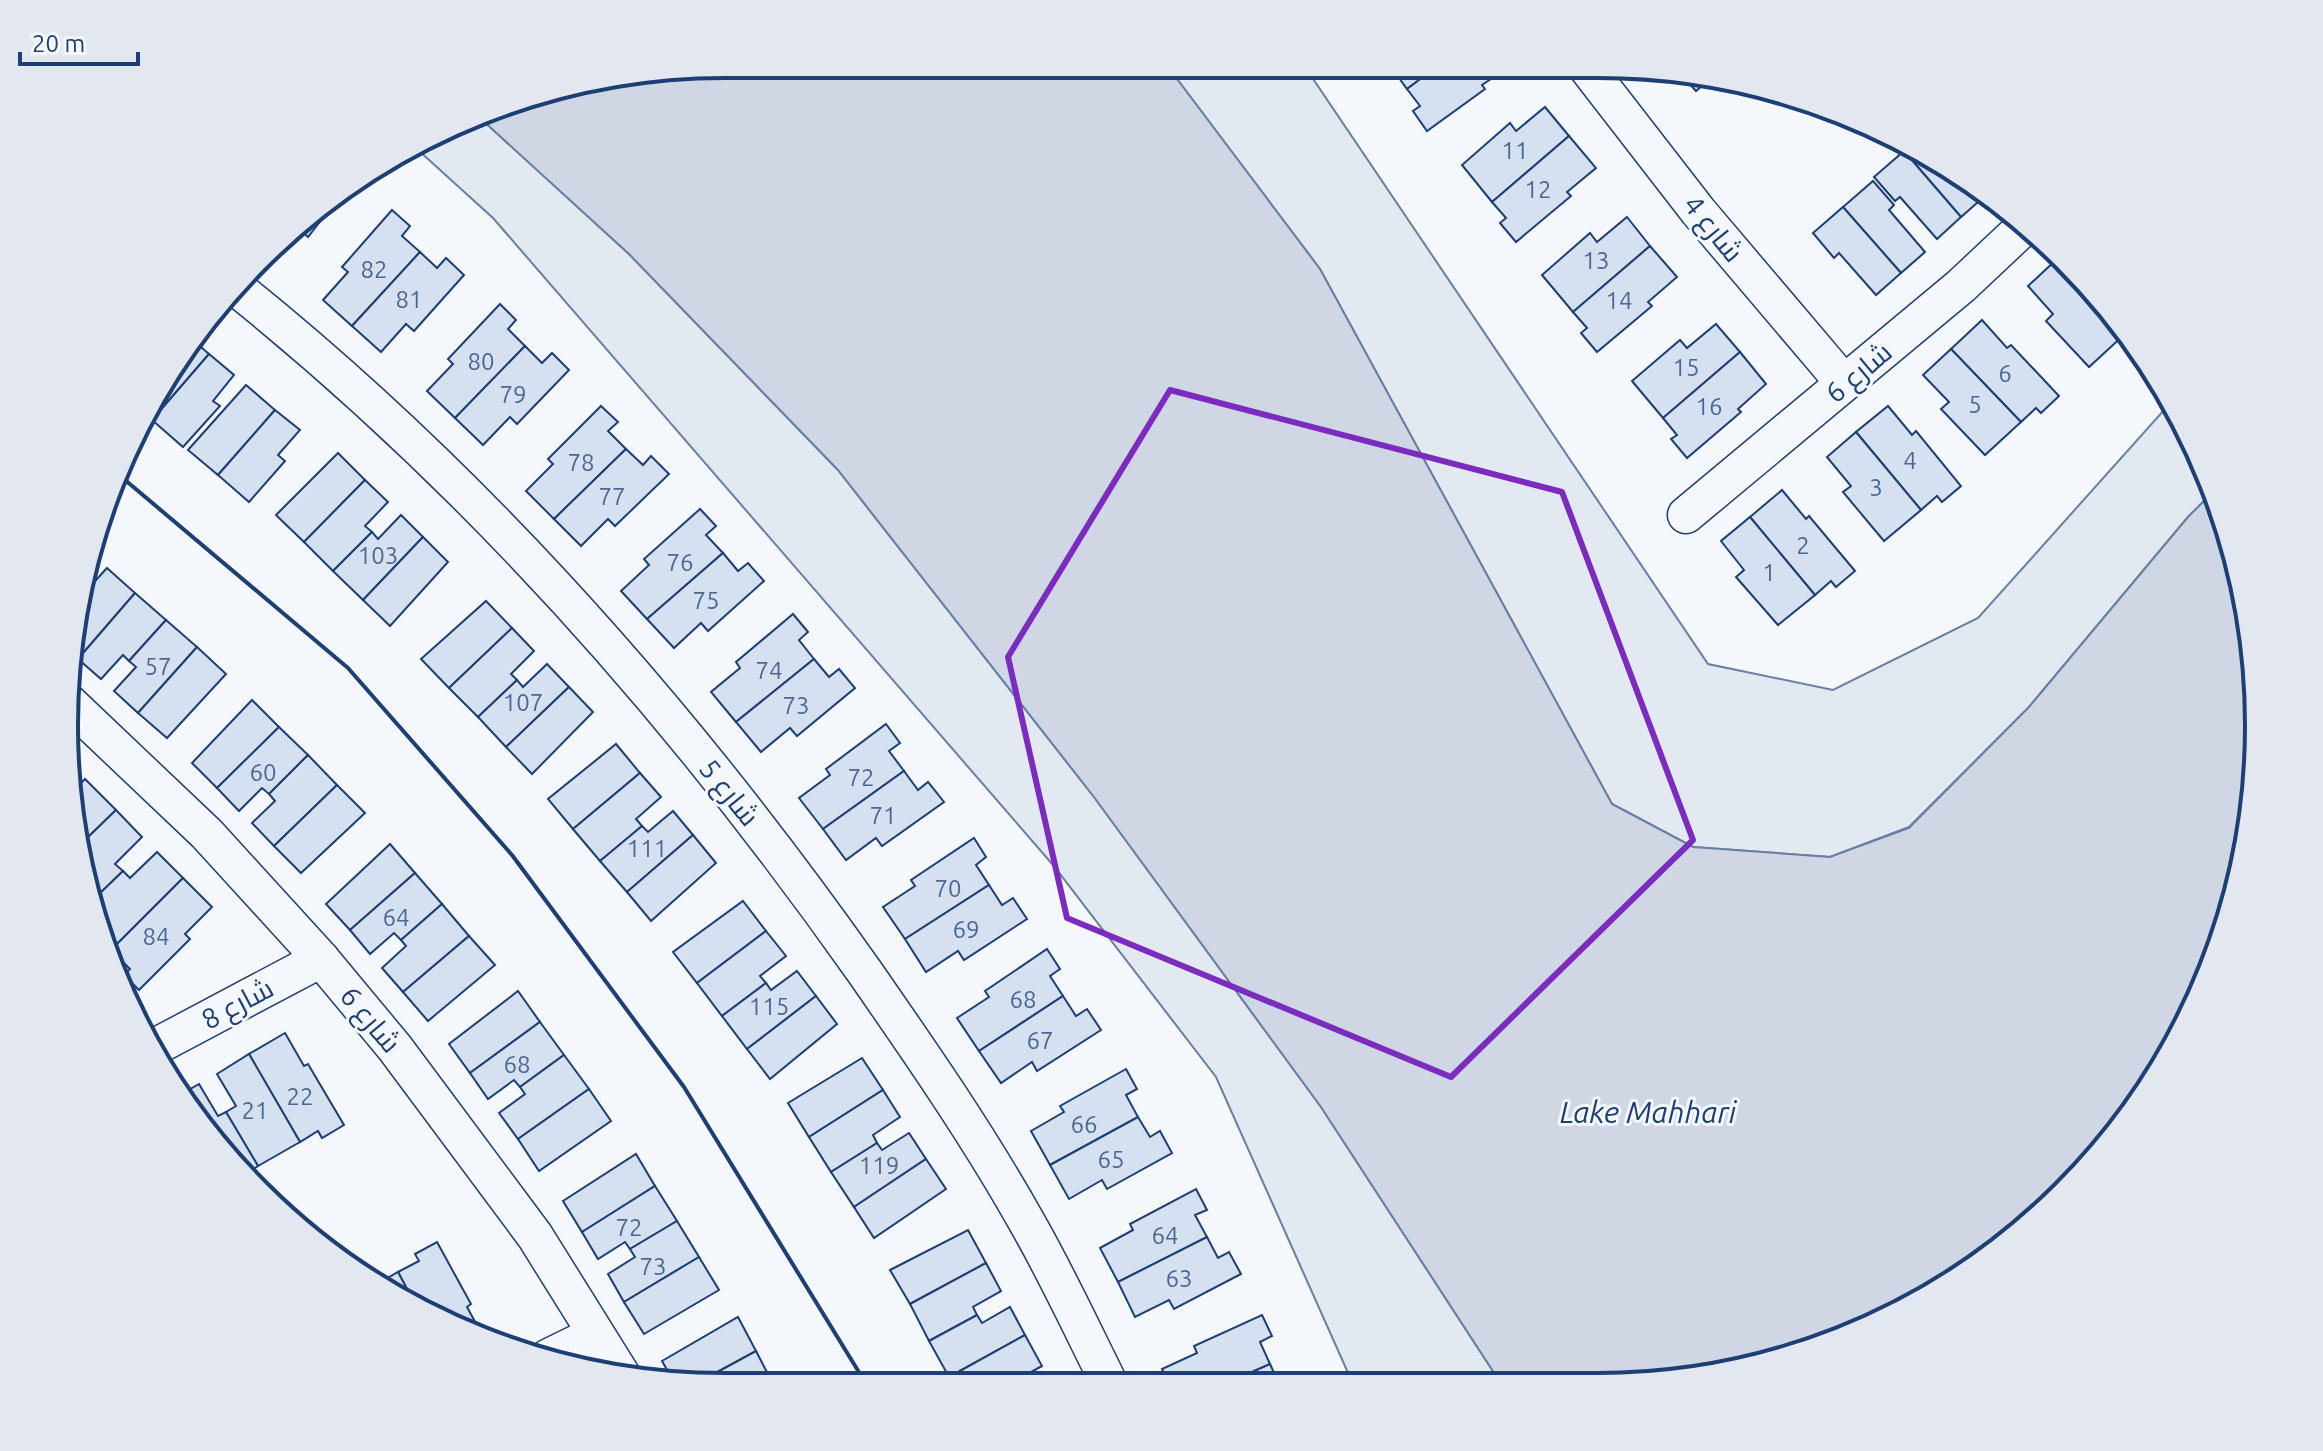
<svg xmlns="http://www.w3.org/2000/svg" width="2323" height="1451" font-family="Ubuntu,Cairo,sans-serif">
<rect width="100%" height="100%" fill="#f4f7fb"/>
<g fill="#e3e9f0" stroke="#687fa3" stroke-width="2">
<path d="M1168,67H1305L1708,664L1833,690L1978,618L2173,400L2214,491L2188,517L2029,707L1909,827L1830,857L1693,847L1612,804L1320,269Z"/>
<path d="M479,117L629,254L838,470L1094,797L1321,1107L1502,1385L1353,1384L1216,1077L1053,865L493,218L418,150Z"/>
</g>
<path fill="#cfd7e4" stroke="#687fa3" stroke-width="2" d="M726,64L1168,67L1320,269L1612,804L1693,847L1830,857L1909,828L2029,707L2188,517L2214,491L2224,512L2253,639L2258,768L2237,896L2191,1018L2123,1128L2033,1223L1928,1299L1769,1364L1641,1386L1502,1385L1321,1107L1094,797L838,470L629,254L479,117L513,99Z"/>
<g fill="#d5e0f0" stroke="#1d3f73" stroke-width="2">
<path d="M1392,68H1435L1407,89Z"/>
<path d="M1435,68L1506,69L1482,85L1485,89L1427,131L1413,111L1420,106L1407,89Z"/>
<path d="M1677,70H1683L1712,77L1696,91Z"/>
<path d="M1545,107L1569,136L1492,202L1462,165L1510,123L1516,131Z"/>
<path d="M1569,136L1596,168L1567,192L1571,196L1516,242L1500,223L1506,218L1492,202Z"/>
<path d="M1908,147L1981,190L1986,195L1961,217L1904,151Z"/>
<path d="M1904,151L1961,217L1937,239L1900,197L1895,201L1874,177Z"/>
<path d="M1873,181L1894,205L1889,210L1925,252L1901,273L1843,207Z"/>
<path d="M346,188L308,237L300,230L276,260L271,256L323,200Z"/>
<path d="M1843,207L1901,273L1876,295L1839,253L1834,258L1813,233Z"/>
<path d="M392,210L410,226L402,236L420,252L352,326L323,300L348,272L342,267Z"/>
<path d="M1627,217L1650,246L1573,312L1542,275L1590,233L1597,242Z"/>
<path d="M1650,246L1677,277L1648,302L1652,306L1597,352L1581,333L1587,328L1573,312Z"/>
<path d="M420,252L437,268L446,258L464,275L414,331L406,324L381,352L352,326Z"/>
<path d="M2060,257L2095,289L2125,334L2056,260Z"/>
<path d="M2056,260L2125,334L2089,367L2046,321L2053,314L2028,286Z"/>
<path d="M500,304L516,320L508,329L525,346L455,418L427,391L453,364L448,359Z"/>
<path d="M1982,320L2007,348L2011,345L2059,396L2041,413L2036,408L2021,422L1951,349Z"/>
<path d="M1716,324L1740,352L1663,418L1632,381L1680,340L1687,348Z"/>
<path d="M193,340L209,354L152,420L147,416L176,358Z"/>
<path d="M525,346L542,363L552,353L569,370L517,424L510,417L483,445L455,418Z"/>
<path d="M1951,349L2021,422L1985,455L1941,409L1949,402L1923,375Z"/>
<path d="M1740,352L1766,384L1738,409L1741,412L1687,458L1671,439L1677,435L1663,418Z"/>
<path d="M209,354L234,375L213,401L220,406L183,447L152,420Z"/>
<path d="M246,385L275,410L218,475L188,450Z"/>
<path d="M601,406L618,422L608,431L626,449L554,519L526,491L553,464L548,459Z"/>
<path d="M1888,406L1912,435L1916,431L1961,486L1942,502L1937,496L1921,510L1856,432Z"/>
<path d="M275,410L300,430L278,455L285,461L249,502L218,475Z"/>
<path d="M1856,432L1921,510L1884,541L1843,492L1851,486L1827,457Z"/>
<path d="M626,449L643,465L651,456L669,474L615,526L608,519L581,546L554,519Z"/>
<path d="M338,453L365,480L304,542L276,515Z"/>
<path d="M365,480L388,502L365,526L372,532L333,571L304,542Z"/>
<path d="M1782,490L1806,519L1809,516L1855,571L1836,587L1831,581L1815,595L1750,517Z"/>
<path d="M700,509L716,526L706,535L723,553L647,619L621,591L649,565L644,559Z"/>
<path d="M401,515L423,537L363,600L333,571L372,532L378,539Z"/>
<path d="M1750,517L1815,595L1778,625L1736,577L1744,570L1721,541Z"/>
<path d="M423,537L448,562L390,626L363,600Z"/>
<path d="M723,553L738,571L748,563L764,581L708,631L701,623L674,648L647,619Z"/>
<path d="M107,568L135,593L78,659L86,591Z"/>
<path d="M135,593L166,620L129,661L123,655L101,679L78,659Z"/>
<path d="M486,601L512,628L449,688L421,659Z"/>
<path d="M793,614L808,632L799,640L814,659L736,722L711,692L740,668L736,662Z"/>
<path d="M166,620L197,647L138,713L114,691L136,667L129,661Z"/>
<path d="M512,628L534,651L511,674L517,680L478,717L449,688Z"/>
<path d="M197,647L226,674L167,738L138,713Z"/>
<path d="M814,659L829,677L839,669L855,688L797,736L790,728L761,752L736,722Z"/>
<path d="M547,664L569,687L506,747L478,717L517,680L523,687Z"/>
<path d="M569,687L593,712L532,774L506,747Z"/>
<path d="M252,700L279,727L217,788L192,763Z"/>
<path d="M886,724L900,743L889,751L904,771L823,829L799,798L830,775L826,769Z"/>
<path d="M279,727L308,755L269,794L262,788L239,811L217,788Z"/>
<path d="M616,744L640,773L573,829L548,799Z"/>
<path d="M308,755L337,785L274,846L252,823L275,801L269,794Z"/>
<path d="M904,771L918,790L928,782L944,802L882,846L876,838L846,860L823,829Z"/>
<path d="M640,773L661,797L636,819L642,826L600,861L573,829Z"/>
<path d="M85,779L116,810L83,842L75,789Z"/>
<path d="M337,785L365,813L301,873L274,846Z"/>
<path d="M116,810L142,837L115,864L123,871L93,900L83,842Z"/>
<path d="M673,811L693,835L627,892L600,861L642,826L648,832Z"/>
<path d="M693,835L716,863L651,921L627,892Z"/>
<path d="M974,838L986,857L976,865L989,885L905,939L883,907L915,886L911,880Z"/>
<path d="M390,844L415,873L350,930L326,904Z"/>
<path d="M157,852L183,878L111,950L99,937L93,900L123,871L130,878Z"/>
<path d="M415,873L442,904L401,940L394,933L370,954L350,930Z"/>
<path d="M183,878L212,907L185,934L190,939L139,990L124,975L130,969L111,950Z"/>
<path d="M989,885L1002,905L1013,898L1027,919L964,960L958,951L926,972L905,939Z"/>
<path d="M743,901L766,931L697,983L673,952Z"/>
<path d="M442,904L469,936L403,992L382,968L406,946L401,940Z"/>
<path d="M766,931L786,956L760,976L766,983L722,1016L697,983Z"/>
<path d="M469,936L495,965L428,1021L403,992Z"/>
<path d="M1047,949L1060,969L1050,976L1063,996L979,1051L957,1018L989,997L985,991Z"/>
<path d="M797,971L816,996L747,1049L722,1016L766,983L771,990Z"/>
<path d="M518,991L540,1022L470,1073L449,1044Z"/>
<path d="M816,996L837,1024L770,1079L747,1049Z"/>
<path d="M1063,996L1076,1016L1087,1009L1101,1030L1037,1071L1032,1062L1001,1083L979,1051Z"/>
<path d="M540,1022L564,1055L520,1087L514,1080L488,1099L470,1073Z"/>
<path d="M285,1033L304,1066L308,1064L344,1125L322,1138L318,1131L300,1142L249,1054Z"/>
<path d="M249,1054L300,1142L258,1166L226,1112L236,1106L217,1074Z"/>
<path d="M564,1055L589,1089L518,1139L499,1113L525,1094L520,1087Z"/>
<path d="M862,1058L883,1090L809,1137L788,1103Z"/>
<path d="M1126,1069L1137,1089L1126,1095L1138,1117L1050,1165L1031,1131L1064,1112L1060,1106Z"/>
<path d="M199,1084L218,1116L226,1112L258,1166L249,1172L178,1096Z"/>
<path d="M589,1089L611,1121L539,1171L518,1139Z"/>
<path d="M883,1090L900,1117L873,1135L877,1143L831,1172L809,1137Z"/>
<path d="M1138,1117L1150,1137L1160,1131L1172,1153L1107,1189L1102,1180L1069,1199L1050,1165Z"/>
<path d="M909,1133L926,1159L854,1207L831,1172L877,1143L882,1150Z"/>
<path d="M636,1154L655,1186L582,1232L563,1201Z"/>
<path d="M926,1159L946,1189L874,1238L854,1207Z"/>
<path d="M655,1186L677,1221L630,1249L625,1242L598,1259L582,1232Z"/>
<path d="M1196,1189L1207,1210L1195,1215L1207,1237L1118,1282L1100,1248L1133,1230L1130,1224Z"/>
<path d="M677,1221L699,1257L624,1302L608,1274L635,1257L630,1249Z"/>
<path d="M968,1230L986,1263L910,1304L890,1270Z"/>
<path d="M1207,1237L1218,1258L1229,1252L1241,1274L1174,1309L1169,1300L1135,1317L1118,1282Z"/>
<path d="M437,1242L471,1304L467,1307L485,1340L415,1304L398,1272L419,1261L415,1254Z"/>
<path d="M699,1257L719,1290L644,1334L624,1302Z"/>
<path d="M986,1263L1001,1291L973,1307L977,1315L929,1341L910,1304Z"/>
<path d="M398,1272L415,1304L379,1283Z"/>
<path d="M1010,1307L1025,1335L949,1377L929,1341L977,1315L982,1323Z"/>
<path d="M1262,1315L1272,1336L1260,1342L1270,1364L1225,1384H1169L1162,1369L1197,1353L1194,1346Z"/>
<path d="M738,1317L756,1351L699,1382H674L662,1361Z"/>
<path d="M1025,1335L1042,1366L1011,1383H952L949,1377Z"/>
<path d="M756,1351L772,1382H699Z"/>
<path d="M1270,1364L1279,1384H1225Z"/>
</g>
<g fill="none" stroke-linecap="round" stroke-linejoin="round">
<g stroke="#1d3f73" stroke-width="39">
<g id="minor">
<path d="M1588,69L1698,211L1844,383"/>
<path d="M239,290C479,483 687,720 864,971C921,1053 980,1138 1029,1226C1058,1277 1083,1331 1109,1383"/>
<path d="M1686,515L1961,286L2026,225"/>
<path d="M68,702L207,834L321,959L395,1048L535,1236L623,1377"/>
<path d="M153,1048L321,959"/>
<path d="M549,1357L596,1334"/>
</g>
</g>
<use href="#minor" stroke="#f4f7fb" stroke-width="36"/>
<path stroke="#1d3f73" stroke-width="4" d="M118,474L348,668L512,855L684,1087L865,1382"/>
</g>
<path fill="none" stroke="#7b2cbf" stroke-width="6" stroke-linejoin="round" d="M1170,390L1562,492L1693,840L1451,1077L1067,918L1008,657Z"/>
<g text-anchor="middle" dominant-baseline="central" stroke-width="6" stroke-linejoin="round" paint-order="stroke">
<g font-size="24" fill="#4b6792">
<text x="1515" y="150">11</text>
<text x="1538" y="189">12</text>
<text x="1596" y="260">13</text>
<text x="374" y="269">82</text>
<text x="409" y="299">81</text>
<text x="1619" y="300">14</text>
<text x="481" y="361">80</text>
<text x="1686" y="367">15</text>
<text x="2005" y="373">6</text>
<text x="513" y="394">79</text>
<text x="1975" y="404">5</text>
<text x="1709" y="406">16</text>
<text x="1910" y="460">4</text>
<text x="581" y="462">78</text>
<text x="1876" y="487">3</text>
<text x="612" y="496">77</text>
<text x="1803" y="545">2</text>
<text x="378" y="555">103</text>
<text x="680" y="562">76</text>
<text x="1769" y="572">1</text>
<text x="706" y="600">75</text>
<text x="158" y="666">57</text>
<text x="769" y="670">74</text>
<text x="523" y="702">107</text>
<text x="796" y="705">73</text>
<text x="263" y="772">60</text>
<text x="861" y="777">72</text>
<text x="883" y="815">71</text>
<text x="647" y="848">111</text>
<text x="948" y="888">70</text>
<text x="396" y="917">64</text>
<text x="966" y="929">69</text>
<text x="156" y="936">84</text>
<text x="1023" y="999">68</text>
<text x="769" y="1006">115</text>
<text x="1040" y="1040">67</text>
<text x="517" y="1064">68</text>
<text x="300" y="1096">22</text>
<text x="255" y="1110">21</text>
<text x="1084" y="1124">66</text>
<text x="1111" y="1159">65</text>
<text x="879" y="1165">119</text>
<text x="629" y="1227">72</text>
<text x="1165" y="1235">64</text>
<text x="653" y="1266">73</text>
<text x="1179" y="1278">63</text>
</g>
<g font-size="28" fill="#1d3f73" stroke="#f4f7fb">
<text transform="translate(1714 228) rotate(51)">شارع 4</text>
<text transform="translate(1858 372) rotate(-40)">شارع 6</text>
<text transform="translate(730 792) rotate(51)">شارع 5</text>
<text transform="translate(237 1003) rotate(-28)">شارع 8</text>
<text transform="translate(371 1019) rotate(50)">شارع 6</text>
</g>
<g font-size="30" font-style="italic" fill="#1d3f73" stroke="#f4f7fb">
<text x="1648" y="1112">Lake Mahhari</text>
</g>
</g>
<path d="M0 0H2323V1451H0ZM725 78H1598A647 647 0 0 1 2245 725V726A647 647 0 0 1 1598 1373H725A647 647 0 0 1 78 726V725A647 647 0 0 1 725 78Z" fill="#e3e8f0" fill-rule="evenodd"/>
<path fill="none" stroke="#1d3f73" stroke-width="4" d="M725 78H1598A647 647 0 0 1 2245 725V726A647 647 0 0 1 1598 1373H725A647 647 0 0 1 78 726V725A647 647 0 0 1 725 78Z"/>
<path d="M20 52v12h118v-12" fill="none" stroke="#1d3f73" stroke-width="4"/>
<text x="32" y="52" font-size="24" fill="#1d3f73" stroke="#f4f7fb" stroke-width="6" paint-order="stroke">20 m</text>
</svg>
